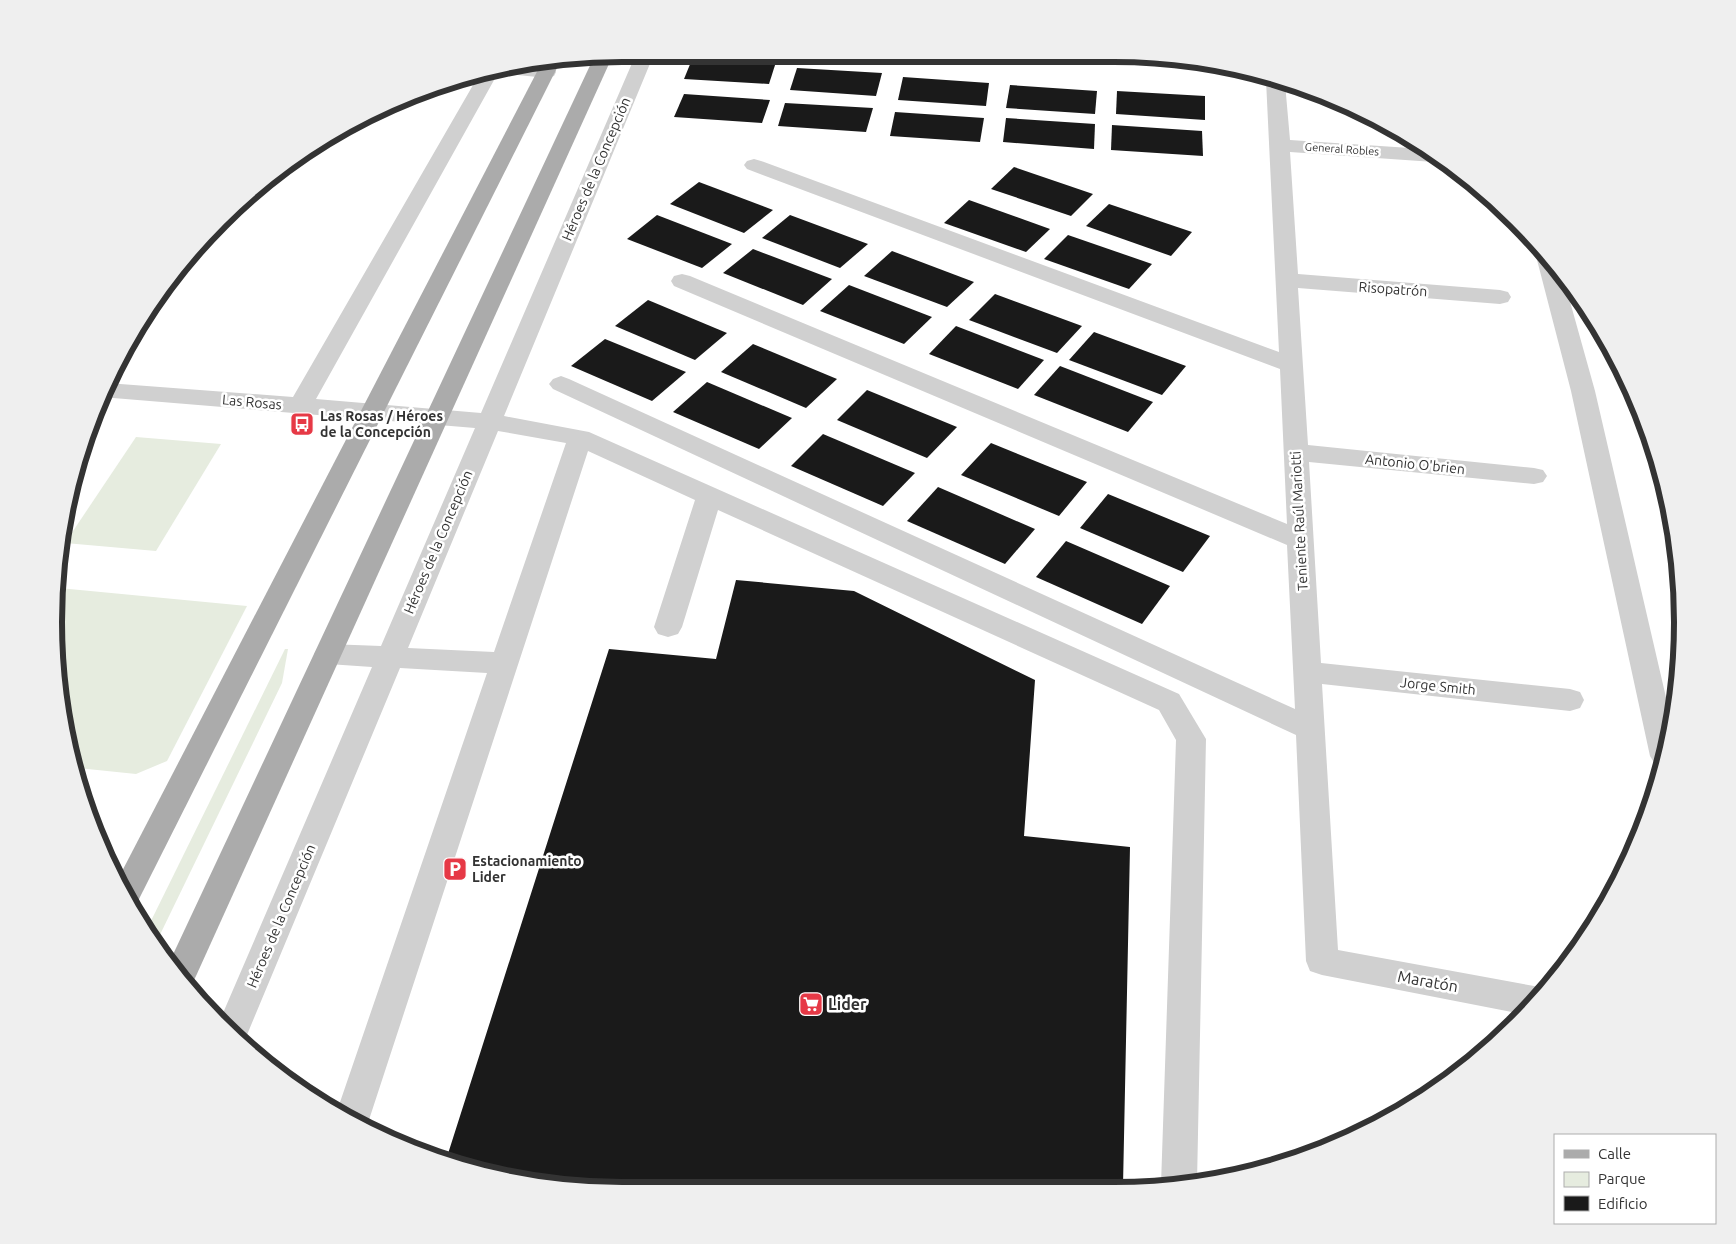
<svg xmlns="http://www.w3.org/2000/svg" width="1736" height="1244" font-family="Ubuntu,sans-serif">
<rect width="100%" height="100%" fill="#fff"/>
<g fill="#e6ecdf">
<path d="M136,437L221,444L156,551L65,543Z"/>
<path d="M59,588L247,606L167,761L136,774L78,768L59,696Z"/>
<path d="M285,649H288L282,683L155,945L146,931Z"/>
</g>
<g fill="#1a1a1a">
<path d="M693,57L776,62L769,84L684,79Z"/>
<path d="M797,68L882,73L876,96L790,90Z"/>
<path d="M903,77L989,83L986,106L898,100Z"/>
<path d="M1010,85L1097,91L1095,114L1006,108Z"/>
<path d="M1117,91L1205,96V120L1116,114Z"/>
<path d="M684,94L770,100L762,123L674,117Z"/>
<path d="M785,103L873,108L866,132L778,126Z"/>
<path d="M895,112L984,118L980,142L890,136Z"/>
<path d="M1006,118L1095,124L1094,149L1003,142Z"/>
<path d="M1112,125L1202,131L1203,156L1111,150Z"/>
<path d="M1014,167L1093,194L1071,216L991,189Z"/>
<path d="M699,182L773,210L744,233L670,204Z"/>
<path d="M969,200L1050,229L1026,252L944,223Z"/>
<path d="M1109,204L1192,232L1171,256L1086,226Z"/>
<path d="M657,215L732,244L702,268L627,239Z"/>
<path d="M790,215L868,244L840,268L762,238Z"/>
<path d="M1068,235L1152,264L1129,289L1044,259Z"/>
<path d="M753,249L832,279L803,305L723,273Z"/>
<path d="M892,251L974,282L947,307L864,276Z"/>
<path d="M849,285L932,317L904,344L820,311Z"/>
<path d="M995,294L1082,326L1057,353L969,320Z"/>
<path d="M648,300L727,333L695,360L615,326Z"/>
<path d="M956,326L1044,360L1018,389L929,354Z"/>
<path d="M1094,332L1186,366L1162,395L1069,360Z"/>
<path d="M605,339L686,372L652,401L571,366Z"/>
<path d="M753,344L837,379L806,408L721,372Z"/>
<path d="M1060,366L1153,402L1128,432L1034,395Z"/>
<path d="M707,382L792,418L759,449L673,412Z"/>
<path d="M867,390L957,427L927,458L837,420Z"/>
<path d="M823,434L915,473L883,506L791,466Z"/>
<path d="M991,443L1087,482L1059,516L961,475Z"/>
<path d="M938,487L1035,529L1005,564L907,521Z"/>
<path d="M1108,494L1210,536L1183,572L1080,528Z"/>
<path d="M1066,541L1170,586L1142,624L1036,577Z"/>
<path d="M736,580L854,591L1035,680L1024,836L1130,847L1123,1186L585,1189L475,1171L446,1160L609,649L716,659Z"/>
</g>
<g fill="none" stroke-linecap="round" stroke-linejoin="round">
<g fill="#d0d0d0" fill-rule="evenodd">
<path d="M636,54H654L504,416L589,432L1179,694L1206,739L1197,1183L1188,1185H1161L1176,740L1159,710L718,510L682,627L678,634L668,637L658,634L654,627L695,500L588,451L366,1129L337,1111L487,673L400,668L244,1042L220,1020L372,667L328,664L318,661L314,654L318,647L328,644L381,646L475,428L101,397L107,383L293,397L480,73C504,69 530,62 554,68L556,72L554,76L547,78L498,73L316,399L481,413ZM498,431L566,443L494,652L408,648Z"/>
<path d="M1267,77L1285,83L1290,140L1425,149L1441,160L1434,162L1290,152L1298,274L1500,290L1508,292L1511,297L1508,302L1500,304L1298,288L1308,445L1534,468L1543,470L1547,476L1543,482L1534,484L1309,462L1321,663L1570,689L1580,692L1584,700L1580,708L1570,711L1322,684L1338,950L1534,986L1544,990L1522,1014L1322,975L1310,971L1306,961L1296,735L553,389L549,384L553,379L561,376L569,379L1295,709L1287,545L674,286L671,281L674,276L682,274L690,276L1287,524L1280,369L747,169L744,165L747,161L754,159L761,161L1279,352L1266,80Z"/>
<path d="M1543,250L1564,280L1595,391L1671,719L1663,767L1655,764L1650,756L1571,391L1536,256L1539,251Z"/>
</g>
<g fill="#ababab" fill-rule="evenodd">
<path d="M613,55L196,976L191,986L188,987L169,963L594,57Z"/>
<path d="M560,62L137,903L132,905L118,879L541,64Z"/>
</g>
</g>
<defs>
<g id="bus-square" transform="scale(1.25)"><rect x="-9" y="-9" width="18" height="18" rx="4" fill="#e63946" stroke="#fff"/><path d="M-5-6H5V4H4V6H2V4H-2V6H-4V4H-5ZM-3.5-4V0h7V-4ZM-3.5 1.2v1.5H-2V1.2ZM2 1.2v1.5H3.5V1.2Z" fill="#fff"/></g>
<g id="parking-square" transform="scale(1.25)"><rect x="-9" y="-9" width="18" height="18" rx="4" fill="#e63946" stroke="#fff"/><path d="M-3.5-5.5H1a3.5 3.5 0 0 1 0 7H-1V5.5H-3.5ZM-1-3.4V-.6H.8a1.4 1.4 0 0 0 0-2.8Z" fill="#fff"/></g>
<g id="supermarket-square" transform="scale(1.25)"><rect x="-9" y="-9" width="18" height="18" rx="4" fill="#e63946" stroke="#fff"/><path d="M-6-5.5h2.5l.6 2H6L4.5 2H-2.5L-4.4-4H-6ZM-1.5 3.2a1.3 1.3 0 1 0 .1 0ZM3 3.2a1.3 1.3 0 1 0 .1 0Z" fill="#fff"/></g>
</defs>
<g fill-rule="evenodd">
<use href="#bus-square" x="302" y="424"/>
<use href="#parking-square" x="455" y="869"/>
<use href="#supermarket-square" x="811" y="1004"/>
</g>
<g text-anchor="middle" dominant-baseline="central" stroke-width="5" stroke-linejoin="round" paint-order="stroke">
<g font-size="11" fill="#333" stroke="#fff">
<text transform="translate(1342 149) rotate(4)">General Robles</text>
</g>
<g font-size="14" fill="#333" stroke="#fff">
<text transform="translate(596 169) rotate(-67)">Héroes de la Concepción</text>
<text transform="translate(1393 289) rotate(4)">Risopatrón</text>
<text transform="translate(252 402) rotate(5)">Las Rosas</text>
<text transform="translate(1415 464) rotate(6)">Antonio O'brien</text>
<text transform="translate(1299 521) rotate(-93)">Teniente Raúl Mariotti</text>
<text transform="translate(438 542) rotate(-67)">Héroes de la Concepción</text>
<text transform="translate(1438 686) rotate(6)">Jorge Smith</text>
<text transform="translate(281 916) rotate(-67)">Héroes de la Concepción</text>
</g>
<g font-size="14" font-weight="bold" fill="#333" stroke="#fff" text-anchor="start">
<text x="320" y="416">Las Rosas / Héroes<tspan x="320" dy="16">de la Concepción</tspan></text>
<text x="472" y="861">Estacionamiento<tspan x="472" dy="16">Lider</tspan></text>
</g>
<g font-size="16" fill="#333" stroke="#fff">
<text transform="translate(1428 981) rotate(10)">Maratón</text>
</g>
<g font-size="16" font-weight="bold" fill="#333" stroke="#fff" text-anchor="start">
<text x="828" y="1004">Lider</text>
</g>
</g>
<path d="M0 0H1736V1244H0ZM622 62H1114A560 560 0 0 1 1674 622V622A560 560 0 0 1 1114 1182H622A560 560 0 0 1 62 622V622A560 560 0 0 1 622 62Z" fill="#efefef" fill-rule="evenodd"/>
<path fill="none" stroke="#333" stroke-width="6" d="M622 62H1114A560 560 0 0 1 1674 622V622A560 560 0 0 1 1114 1182H622A560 560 0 0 1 62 622V622A560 560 0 0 1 622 62Z"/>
<rect x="1554" y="1134" width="162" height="90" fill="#ffffff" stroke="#adadad"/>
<rect x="1564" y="1150" width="25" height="8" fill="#ababab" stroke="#adadad"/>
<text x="1598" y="1159" font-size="15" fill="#333333">Calle</text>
<rect x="1564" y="1172" width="25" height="15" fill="#e6ecdf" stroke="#adadad"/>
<text x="1598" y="1184" font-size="15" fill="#333333">Parque</text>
<rect x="1564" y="1196" width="25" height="15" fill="#1a1a1a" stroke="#adadad"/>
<text x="1598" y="1209" font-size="15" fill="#333333">Edificio</text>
</svg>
